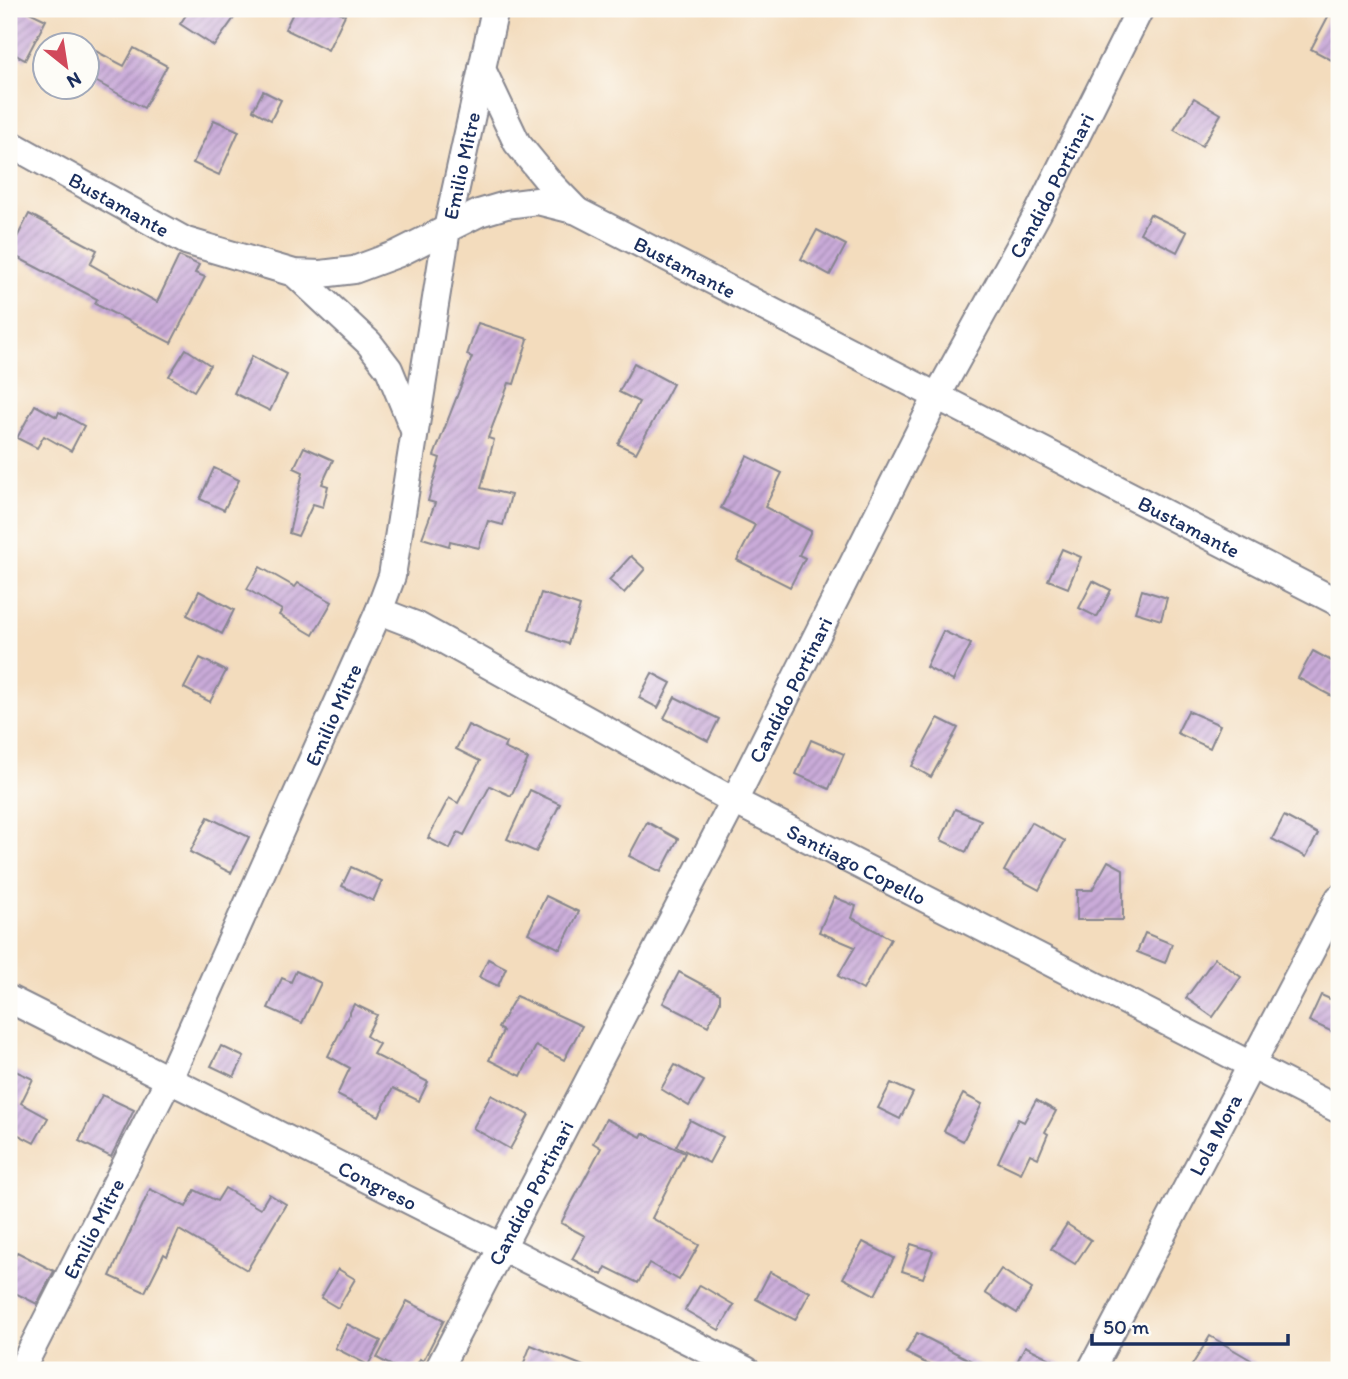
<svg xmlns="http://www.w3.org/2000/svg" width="1348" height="1379" font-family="Itim,sans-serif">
<defs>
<pattern id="building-hatch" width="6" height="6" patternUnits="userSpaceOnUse" patternTransform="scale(1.75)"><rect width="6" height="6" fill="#caabd9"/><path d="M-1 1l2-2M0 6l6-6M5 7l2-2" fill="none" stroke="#a38cb3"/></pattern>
</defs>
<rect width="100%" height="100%" fill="#fdfcf7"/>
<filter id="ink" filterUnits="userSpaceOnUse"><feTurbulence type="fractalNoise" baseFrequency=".0143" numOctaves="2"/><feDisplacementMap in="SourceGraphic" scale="14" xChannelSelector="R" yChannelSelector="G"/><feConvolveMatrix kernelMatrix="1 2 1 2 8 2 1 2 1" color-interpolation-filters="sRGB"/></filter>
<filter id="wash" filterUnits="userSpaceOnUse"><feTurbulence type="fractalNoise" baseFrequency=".00686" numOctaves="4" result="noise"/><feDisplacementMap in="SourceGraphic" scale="28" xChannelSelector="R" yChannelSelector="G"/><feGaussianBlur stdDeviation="1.57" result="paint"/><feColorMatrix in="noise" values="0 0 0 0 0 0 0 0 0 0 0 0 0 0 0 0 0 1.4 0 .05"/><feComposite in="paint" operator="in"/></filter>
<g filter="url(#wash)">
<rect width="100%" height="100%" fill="#f3dcbd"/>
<g id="blocks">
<g fill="url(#building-hatch)">
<path d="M17,9H23L46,20L25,60L9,51V25Z"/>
<path d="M190,9H220L234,18L214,46L180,24Z"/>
<path d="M295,9H333L345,15L328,50L285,29Z"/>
<path d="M1332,9H1339V64L1311,49Z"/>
<path d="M88,47L124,66L134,48L167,66L144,108L88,77Z"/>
<path d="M263,91L281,100L271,120L253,110Z"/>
<path d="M1194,98L1221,114L1202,146L1174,130Z"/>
<path d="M214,120L239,131L219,175L193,163Z"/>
<path d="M29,214L97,250L90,264L157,302L179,256L199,265L195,273L205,277L171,343L95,304L97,299L9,253Z"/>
<path d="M1150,214L1187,232L1177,252L1140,233Z"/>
<path d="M817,230L846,245L830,275L801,259Z"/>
<path d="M478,323L528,339L514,384L509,383L488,438L494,440L481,488L511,495L503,525L488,521L479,548L450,541L449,546L422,538L435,503L428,501L440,458L434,456L472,357L467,355Z"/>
<path d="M186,349L210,365L194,391L169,376Z"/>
<path d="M252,356L287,375L270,411L234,393Z"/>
<path d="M634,363L673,384L636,453L618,444L639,402L619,392Z"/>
<path d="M35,405L57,417L59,412L84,426L71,451L44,436L37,448L17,438Z"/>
<path d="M304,447L333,460L322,484L328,486L323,507L313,504L298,536L289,533L303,472L294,468Z"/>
<path d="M747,456L782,473L765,507L811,531L799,555L805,558L790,587L737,560L755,525L721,508Z"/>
<path d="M214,468L239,480L224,510L200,499Z"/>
<path d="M1062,549L1081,557L1068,588L1048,580Z"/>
<path d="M631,556L645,569L624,593L609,580Z"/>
<path d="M260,567L295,587L298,583L332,602L313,635L279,615L282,610L247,589Z"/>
<path d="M1093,581L1111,590L1097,617L1079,608Z"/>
<path d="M1142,590L1167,598L1161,620L1135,612Z"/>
<path d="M199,591L234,610L222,634L187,615Z"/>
<path d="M541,593L580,606L568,644L529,630Z"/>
<path d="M943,631L971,644L953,681L926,667Z"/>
<path d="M1313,651L1339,665V700L1298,678Z"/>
<path d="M200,658L226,671L210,702L184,688Z"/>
<path d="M652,673L671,683L658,708L639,698Z"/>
<path d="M675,697L719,719L708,741L664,718Z"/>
<path d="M1188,711L1220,725L1210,748L1177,733Z"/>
<path d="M938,718L958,728L931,777L912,766Z"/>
<path d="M468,725L506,743L504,748L528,759L511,796L490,786L464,835L458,832L450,849L428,838L449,798L458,803L480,761L456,749Z"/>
<path d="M811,740L844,754L829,789L796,774Z"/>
<path d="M530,790L560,804L536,852L507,839Z"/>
<path d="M955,809L981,820L966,852L941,840Z"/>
<path d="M1284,816L1318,834L1306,857L1272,839Z"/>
<path d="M208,817L249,837L231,873L190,852Z"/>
<path d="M647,822L678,839L661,872L629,856Z"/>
<path d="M1031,822L1065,841L1039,890L1004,871Z"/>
<path d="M1108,861L1123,869V920H1077V890H1092Z"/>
<path d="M351,867L382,881L373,901L342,886Z"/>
<path d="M546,896L579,912L560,949L528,933Z"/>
<path d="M834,897L856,906L852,918L891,939L863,990L838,976L855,947L819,932Z"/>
<path d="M1145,933L1172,944L1165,963L1137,952Z"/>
<path d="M1215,958L1241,977L1213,1017L1186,998Z"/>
<path d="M488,959L506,968L498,986L479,977Z"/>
<path d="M296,971L321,983L302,1023L268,1008L282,978L291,982Z"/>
<path d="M679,972L720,994V1002L708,1026L663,1003Z"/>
<path d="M1321,995L1339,1003V1035L1309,1021Z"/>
<path d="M516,996L582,1026L564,1060L536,1046L521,1076L489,1060L503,1031L498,1028Z"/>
<path d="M354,1004L377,1015L366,1036L379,1044L373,1054L428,1082L419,1101L393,1088L379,1116L337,1095L350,1068L328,1056Z"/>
<path d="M221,1046L244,1057L234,1077L211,1066Z"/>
<path d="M675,1065L704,1081L689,1106L661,1089Z"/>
<path d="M9,1068L33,1079L21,1103L48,1118L34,1143L9,1130Z"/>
<path d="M891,1083L913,1093L900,1119L878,1108Z"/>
<path d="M963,1094L982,1104L963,1141L944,1131Z"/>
<path d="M102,1095L134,1110L111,1157L79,1141Z"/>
<path d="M491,1095L529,1115L510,1149L473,1128Z"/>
<path d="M1036,1100L1056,1111L1045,1132L1048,1134L1038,1158L1030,1154L1021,1173L998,1162L1018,1119L1024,1122Z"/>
<path d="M606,1119L641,1137L643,1133L685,1153L652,1218L699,1245L679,1280L649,1263L638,1283L606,1267L602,1275L572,1259L585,1236L561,1223L601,1148L593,1143Z"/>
<path d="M690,1120L723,1137L709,1163L676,1146Z"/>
<path d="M225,1188L260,1209L269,1194L286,1204L247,1270L179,1230L167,1256L164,1254L145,1292L110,1276L150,1189L186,1207L195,1190L217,1201Z"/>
<path d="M1067,1224L1091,1240L1075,1264L1051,1249Z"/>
<path d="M863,1242L894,1258L875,1295L843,1278Z"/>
<path d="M911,1244L933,1251L923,1278L902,1271Z"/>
<path d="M17,1252L54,1271L37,1304L9,1290V1268Z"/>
<path d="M338,1269L355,1279L338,1308L321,1298Z"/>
<path d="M1001,1269L1032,1289L1017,1313L985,1293Z"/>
<path d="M770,1272L810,1292L795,1320L756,1299Z"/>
<path d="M700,1285L734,1305L719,1330L685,1310Z"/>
<path d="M407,1301L444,1320L423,1361L420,1359L414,1370H400L377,1358Z"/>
<path d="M347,1324L381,1341L368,1365L335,1348Z"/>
<path d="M917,1333L989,1370H939L906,1353Z"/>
<path d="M1210,1336L1268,1370H1189Z"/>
<path d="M531,1345L591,1369V1370H521Z"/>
<path d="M1025,1346L1072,1370H1013Z"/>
</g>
</g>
</g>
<g filter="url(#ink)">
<use href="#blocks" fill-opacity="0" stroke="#87868e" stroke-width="2"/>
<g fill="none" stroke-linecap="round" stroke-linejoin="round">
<g stroke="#87868e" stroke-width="30">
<g id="minor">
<path d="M482,69L517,143L549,182L576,210"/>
<path id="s1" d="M9,143L186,241L294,273L321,274L354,270L397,254L479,213L506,205L537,201L577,211L1339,603"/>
<path d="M294,273L369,343L389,369L414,430"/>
<path id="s2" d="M379,611L418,626L734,801L1339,1110"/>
<path id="s3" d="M9,999L746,1370"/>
<path id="s4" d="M21,1370L169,1079L379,611L392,576L447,229L495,9"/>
<path id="s5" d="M438,1370L734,801L936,398L1038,213L1140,9"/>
<path id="s6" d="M1091,1370L1339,898"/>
</g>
</g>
<use href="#minor" stroke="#fff" stroke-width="26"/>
</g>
</g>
<g text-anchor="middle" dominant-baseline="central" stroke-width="5" stroke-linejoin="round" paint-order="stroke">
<g font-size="21" fill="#1b2f5e" stroke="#fdfcf7">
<text stroke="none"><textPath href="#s4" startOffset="1293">Emilio Mitre</textPath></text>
<text stroke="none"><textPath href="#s5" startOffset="1334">Candido Portinari</textPath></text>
<text stroke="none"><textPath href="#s1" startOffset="126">Bustamante</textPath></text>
<text stroke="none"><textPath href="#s1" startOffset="735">Bustamante</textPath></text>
<text stroke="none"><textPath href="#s1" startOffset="1302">Bustamante</textPath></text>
<text stroke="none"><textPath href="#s5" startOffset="766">Candido Portinari</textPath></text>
<text stroke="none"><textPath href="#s4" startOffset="726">Emilio Mitre</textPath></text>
<text stroke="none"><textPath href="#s2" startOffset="541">Santiago Copello</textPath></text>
<text stroke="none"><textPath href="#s6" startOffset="266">Lola Mora</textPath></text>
<text stroke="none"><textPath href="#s3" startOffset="413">Congreso</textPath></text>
<text stroke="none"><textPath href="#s5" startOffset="200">Candido Portinari</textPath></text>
<text stroke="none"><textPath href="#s4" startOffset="159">Emilio Mitre</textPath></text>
</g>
</g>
<rect width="1348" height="1379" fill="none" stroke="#fdfcf7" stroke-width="35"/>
<g transform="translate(66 66) rotate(150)"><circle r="33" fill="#fdfcf7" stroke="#a3aaba" stroke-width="2"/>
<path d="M0-5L12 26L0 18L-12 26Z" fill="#d1495b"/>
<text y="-10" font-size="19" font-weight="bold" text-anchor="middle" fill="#1b2f5e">N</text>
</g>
<path d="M1092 1334v10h196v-10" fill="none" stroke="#1b2f5e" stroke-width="3.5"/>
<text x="1103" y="1334" font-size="21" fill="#1b2f5e" stroke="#fdfcf7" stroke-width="5" paint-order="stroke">50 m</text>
</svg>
